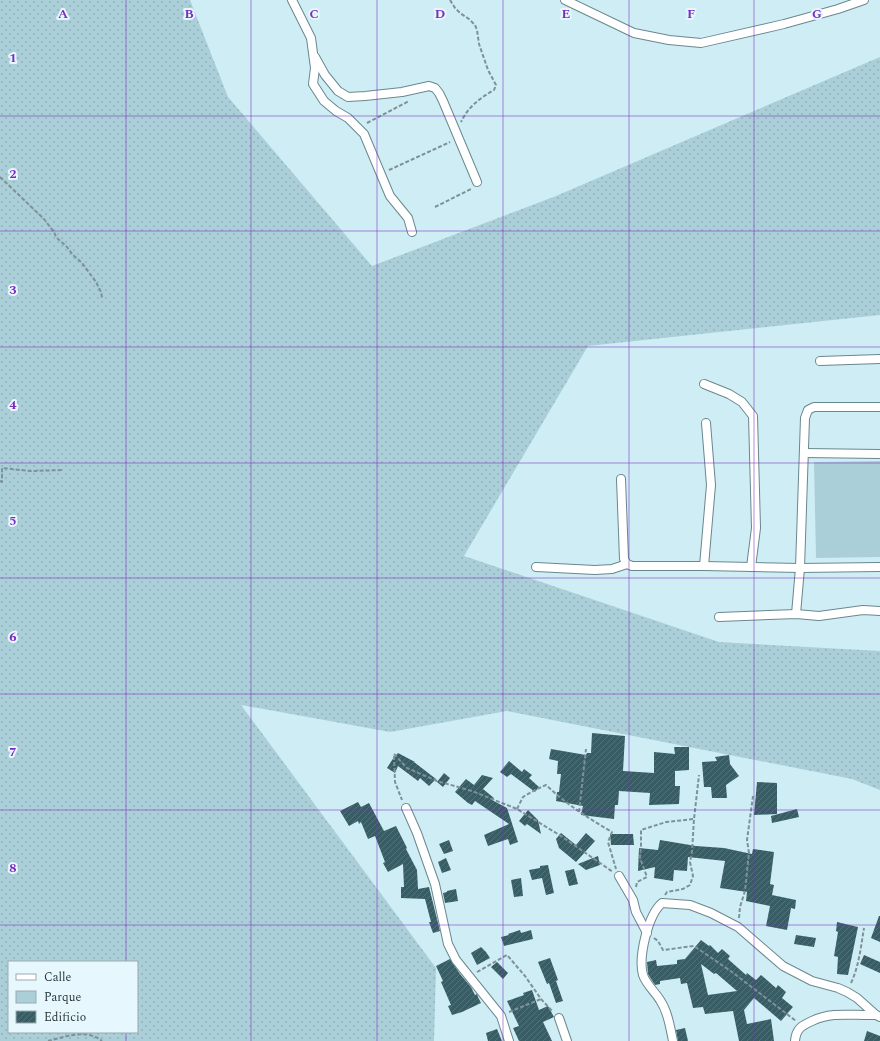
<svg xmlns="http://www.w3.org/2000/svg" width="880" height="1041" font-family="Spectral,serif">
<defs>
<pattern id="green-dots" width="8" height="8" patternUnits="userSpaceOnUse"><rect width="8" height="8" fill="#abcfd8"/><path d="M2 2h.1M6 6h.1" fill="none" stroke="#93b2ba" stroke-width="1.8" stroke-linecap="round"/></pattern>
<pattern id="building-hatch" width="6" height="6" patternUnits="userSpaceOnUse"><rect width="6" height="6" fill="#395d65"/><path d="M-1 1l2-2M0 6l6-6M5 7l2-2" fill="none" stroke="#547178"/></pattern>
</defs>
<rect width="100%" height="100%" fill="#cfedf5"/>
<path fill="url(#green-dots)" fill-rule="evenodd" d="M0,0H190L228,97L372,266L556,196L880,57V315L588,346L464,556L719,642L880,651V790L852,779L507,711L390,732L241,705L436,968L434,1041H0ZM9,962H137V1032H9Z"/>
<path fill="#abcfd8" d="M880,461V557L816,558L814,462Z"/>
<g fill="url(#building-hatch)" fill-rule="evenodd">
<path d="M592,733L625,736L623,771L654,773V752L675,754L674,747H689V770L675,771V786H680L679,804L649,805L650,793L619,791L618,805H615L614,819L581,815L583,806L556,801L557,792H559L561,774H557L558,761L549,759L551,749L586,755L587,753H591Z"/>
<path d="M398,753L415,762H414L436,779L429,786L420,778L418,781L398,766L395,773L387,768L394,757Z"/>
<path d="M729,755L730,764L739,776L726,785L727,798H712L711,787H704L702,762L717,761L715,757Z"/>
<path d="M509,761L522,772L524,769L532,775L529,778L539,787L535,792L511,774L507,777L500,772Z"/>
<path d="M444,773L450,778L443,787L437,782Z"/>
<path d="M482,775L493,778L483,789L494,798L492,800L507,808L518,842L510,845L508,839L488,846L484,835L509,824L475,801L472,805L468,803L455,792L466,779L474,785Z"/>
<path d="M757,782L777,783V814L754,815Z"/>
<path d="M358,802L361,807L369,803L384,831L396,826L407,848L406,849L417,870L418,889L429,887L440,931L433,933L429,922H431L425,899L401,898V887H404L403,864L388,872L383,863L385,862L375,836L368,839L361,822L359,824L358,821L349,826L340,811Z"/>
<path d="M797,809L799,817L772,823L771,816Z"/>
<path d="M528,810L538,820L541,834L527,824L525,826L519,821Z"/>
<path d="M561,833L576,845L586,833L595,841L576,862L559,848L556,839Z"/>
<path d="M610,834H633L634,845H611Z"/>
<path d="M449,840L453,851L444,854L439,844Z"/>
<path d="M660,840L696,846L724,848L752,854L753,849L774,852L770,884L774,885L772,895L796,900L795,909L791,908L787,930L766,926L770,906L746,901L747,892L720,888L725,861L688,857L687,871L674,870L673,881L654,878L655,867L638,871L639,848L658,850Z"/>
<path d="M598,856L600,865L586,870L578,864Z"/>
<path d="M446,858L451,870L442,873L438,862Z"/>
<path d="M548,865L554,893L546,895L542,878L532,880L529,870L540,868V866Z"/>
<path d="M574,869L578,884L569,886L565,871Z"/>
<path d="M521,878L523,896L514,897L511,880Z"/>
<path d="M456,889L458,901L445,903L443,893L447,892V891Z"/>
<path d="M879,916H880V942L871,938Z"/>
<path d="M837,922L858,927L848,975L837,974L838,957L834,956L838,932L836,931Z"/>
<path d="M520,930L521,933L531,930L533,939L504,946L501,937L509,935L508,934Z"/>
<path d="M796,935L816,938L814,947L794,944Z"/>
<path d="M701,940L709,946L710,945L718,953L722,949L730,956L728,959L746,975L747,973L756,980L761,975L776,988L778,985L786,992L782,998L793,1007L781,1021L754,998L744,1010L747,1024L771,1019L774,1041H739L733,1011L705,1014L703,1007L693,1008L687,983L681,984L680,978L660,981V984L655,985L653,982L648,974L647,962L656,960L657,966L677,964V960L685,959ZM701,964L714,974L716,973L737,991L708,995Z"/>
<path d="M481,947L486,952L490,958L477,965L471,953Z"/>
<path d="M864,955L880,962V973L860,964Z"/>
<path d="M550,958L558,980L556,981L563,1001L556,1003L549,983L547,984L538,962Z"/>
<path d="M450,959L460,974L471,987L475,995L477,994L478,997L481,1003L462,1012L452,1015L448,1006L451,1005L441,982L443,981L436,966Z"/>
<path d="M497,962L508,973L503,979L491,967Z"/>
<path d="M532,990L539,1010L548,1006L554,1017L543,1022L552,1041H519L513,1028L519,1026L507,1001L524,995L523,993Z"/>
<path d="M685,1028L688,1041H678L676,1030Z"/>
<path d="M497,1029L502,1041H488L486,1033Z"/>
<path d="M867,1031L880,1036V1041H864Z"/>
</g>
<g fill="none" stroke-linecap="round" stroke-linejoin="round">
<g stroke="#6b878e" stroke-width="10">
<g id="minor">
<path d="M292,0L311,38L315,68L313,84L324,101L336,111L348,118L364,134L390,196L408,218L412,232"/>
<path d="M565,0L634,33L669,40L701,43L784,24L838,9L864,0"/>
<path d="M315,57L325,75L338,91L348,97L365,96L402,92L429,86L435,88L439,93L443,101L477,182"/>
<path d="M820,361L880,359"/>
<path d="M704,384L729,394L742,402L753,416L756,528L751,567"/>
<path d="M804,453L880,454"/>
<path d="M621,479L624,559L627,564L632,566H704L800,568L880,567"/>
<path d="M704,566L711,485L706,423"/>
<path d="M536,567L595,570L612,569L627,564"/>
<path d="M796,614L800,568L805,418L808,410L814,407H880"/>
<path d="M719,617L796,614L819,616L863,610L880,611"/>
<path d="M406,808L417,833L435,884L448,944L456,960L501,1016L509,1041"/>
<path d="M619,876L633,900L636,912L647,933"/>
<path d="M559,1018L567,1041"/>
<path d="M673,1041C670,1027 668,1012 660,1000C655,992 646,984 643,975C638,957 648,915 662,903L690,905L711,913L738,927L783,966L812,981L838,988L847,992L857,998L876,1015L880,1017"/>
<path d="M795,1041C796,1029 801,1026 812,1021C833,1011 853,1016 876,1015"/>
</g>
</g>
<g stroke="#7d9297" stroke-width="2" stroke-dasharray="4 2" stroke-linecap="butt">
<path d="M450,0L455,8L460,13L469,19L475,25L477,30L479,44L488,70L496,85L494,90C480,98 468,107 461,122"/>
<path d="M367,123L409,101"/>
<path d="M389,170L450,142"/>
<path d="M0,177L44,219L54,232L56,237L67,247L73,255L82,263L96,282L101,292L102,298"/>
<path d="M435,207L471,189"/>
<path d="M0,481L2,482V468L30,471L62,470"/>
<path d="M394,754L407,768L437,781L472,791L517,809L561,836L613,872"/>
<path d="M394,756L395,782L402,800"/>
<path d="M517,809L523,797L535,790L546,785C566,804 588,818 612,832L608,842L616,869"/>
<path d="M579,812L586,749"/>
<path d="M636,887L637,882L647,877L640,858L641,846V830L666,822L694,819"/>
<path d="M665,895L667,892L683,889L690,885L693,876L690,862L692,852L694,819L699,775"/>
<path d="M739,918L740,907L745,891L748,862L749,853L747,840L753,796"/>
<path d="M654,938L658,941L663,950L694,946L732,972L796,1021"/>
<path d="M477,972L507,955L525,976L541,999L553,1012"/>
<path d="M851,983C859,966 861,946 864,928"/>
<path d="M509,1012L541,999"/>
<path d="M48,1041C65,1037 86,1028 102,1041"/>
</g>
<use href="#minor" stroke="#fff" stroke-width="8"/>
</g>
<path fill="none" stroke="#7b2cbf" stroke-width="1" stroke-opacity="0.55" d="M126,0V962M251,0V1041M377,0V1041M503,0V1041M629,0V1041M754,0V1041M0,116H880M0,231H880M0,347H880M0,463H880M0,578H880M0,694H880M0,810H880M0,925H880M126,1032V1041"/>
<g font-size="13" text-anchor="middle" font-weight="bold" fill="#7b2cbf" stroke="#e6f8fd" stroke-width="4" stroke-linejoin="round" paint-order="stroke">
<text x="63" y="18">A</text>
<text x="189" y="18">B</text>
<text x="314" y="18">C</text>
<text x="440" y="18">D</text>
<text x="566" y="18">E</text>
<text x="691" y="18">F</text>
<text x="817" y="18">G</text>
<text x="13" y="62">1</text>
<text x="13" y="178">2</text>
<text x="13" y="294">3</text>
<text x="13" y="409">4</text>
<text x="13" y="525">5</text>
<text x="13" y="641">6</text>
<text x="13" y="756">7</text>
<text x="13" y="872">8</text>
</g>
<rect x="8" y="961" width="130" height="72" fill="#e6f8fd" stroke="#9baaaf"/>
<rect x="16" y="974" width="20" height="6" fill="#ffffff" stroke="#9baaaf"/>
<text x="44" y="981" font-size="12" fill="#2a3639">Calle</text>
<rect x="16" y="991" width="20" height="12" fill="#abcfd8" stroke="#9baaaf"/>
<text x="44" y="1001" font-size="12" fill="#2a3639">Parque</text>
<rect x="16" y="1011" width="20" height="12" fill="url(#building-hatch)" stroke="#9baaaf"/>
<text x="44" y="1021" font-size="12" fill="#2a3639">Edificio</text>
</svg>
